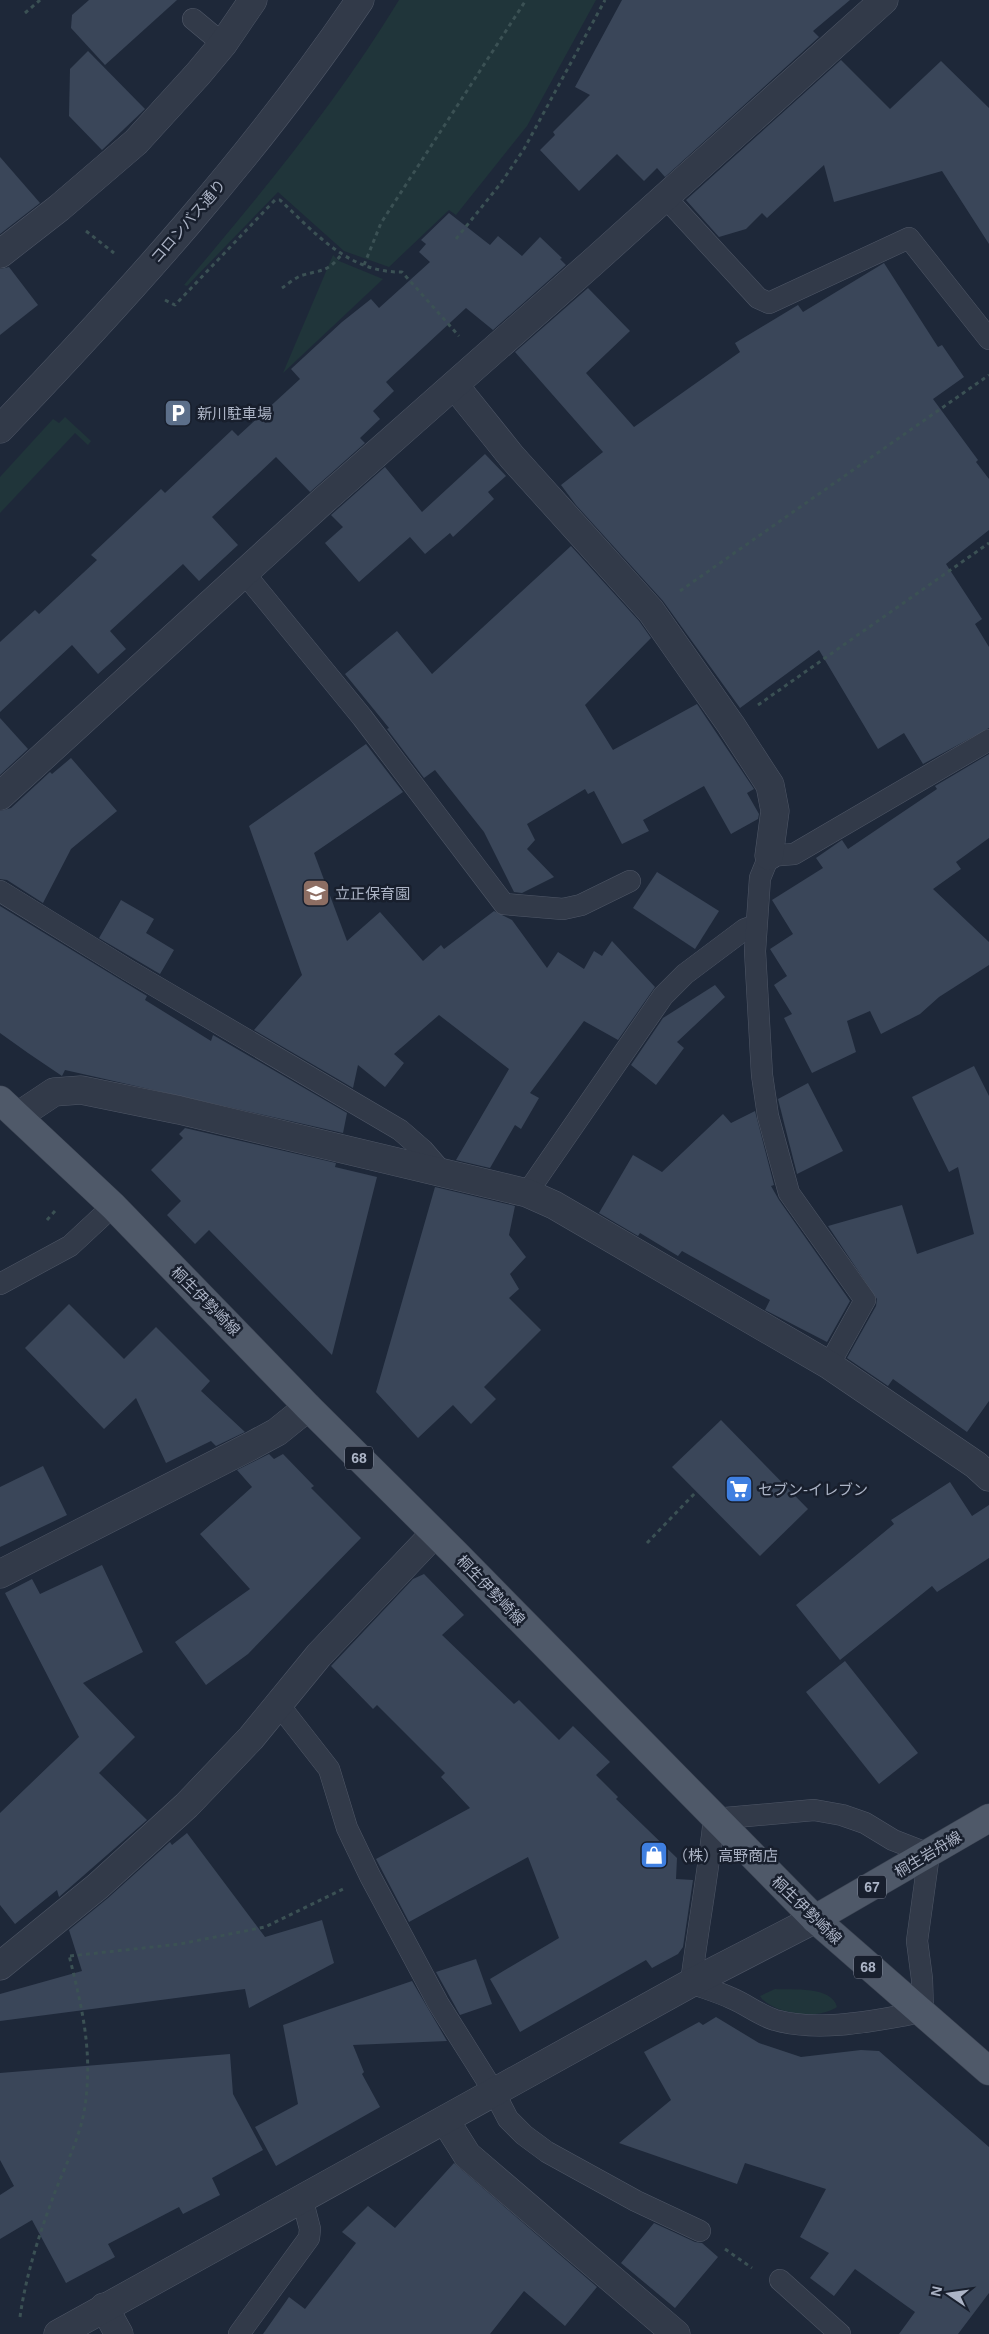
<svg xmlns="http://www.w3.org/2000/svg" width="989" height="2334" font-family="Helvetica,'Noto Sans JP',sans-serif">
<rect width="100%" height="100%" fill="#1e2839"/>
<g fill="#20353a">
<path d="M399,0H596L527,126L456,215L449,210L389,267L344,251L278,192L187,286L184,285C261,194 337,102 399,0Z"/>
<path d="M333,255L339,261L383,279L283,373Z"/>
<path d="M65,417L91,441L88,445L75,433L0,513V477L53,419L59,423Z"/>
<path d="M775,1989C793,1990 832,1986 837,2007C818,2020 779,2015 762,1999L760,1996Z"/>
</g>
<g fill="#3a4659">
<path d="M89,0H177L105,65L71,28L72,15Z"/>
<path d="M622,0H850L813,31L819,37L665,177L657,168L644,181L617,154L579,191L540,150L555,135L553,132L590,95L575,87Z"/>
<path d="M88,51L145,109L102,150L69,116L70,69Z"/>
<path d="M841,60L890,109L941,61L989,108V244L942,171L834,202L824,165L767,218L762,213L746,229L719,237L686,200Z"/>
<path d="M0,157L40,203L0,234Z"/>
<path d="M449,213L490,245L498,236L522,256L540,237L562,258L560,259L566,265L493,330L466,308L386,382L394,391L373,411L380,419L360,438L365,443L310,492L276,457L212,517L238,545L199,581L183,564L110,631L126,649L98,674L72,645L0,712V642L35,610L39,614L97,560L91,555L161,489L165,493L232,430L238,436L300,379L291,369L342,322L371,299L379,308L430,262L419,252L426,244L421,240Z"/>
<path d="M884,263L938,347L942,345L964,377L933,399L978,460L976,462L989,479V530L946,564L982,619L975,624L989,647V728L923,764L904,733L878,749L819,650L740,708L663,601L576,505L561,485L603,452L515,352L588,288L630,331L586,373L634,427L740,352L735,343L798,305L803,312Z"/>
<path d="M9,267L38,305L0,335V269Z"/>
<path d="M485,454L506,476L488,492L494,499L453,537L450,533L425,554L410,537L359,582L325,543L343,527L331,515L385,467L422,512Z"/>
<path d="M571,546L639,621L651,638L585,705L613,750L697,704L754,789L747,793L759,814L758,819L731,834L704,786L643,820L649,831L622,844L594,791L588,794L585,789L527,824L535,840L527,849L554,877L522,893L514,892L484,832L435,770L424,778L387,729L389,728L345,674L397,631L432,674Z"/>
<path d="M0,718L28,749L0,775Z"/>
<path d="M366,744L403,792L314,853L347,941L380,912L423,961L441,945L444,949L494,911L512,920L547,968L558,952L584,969L594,951L602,956L612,941L655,987L618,1040L584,1021L530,1093L539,1098L521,1129L515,1125L490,1168L456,1160L509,1069L439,1015L394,1054L404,1063L385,1087L358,1065L353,1088L254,1030L302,975L249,826Z"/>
<path d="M989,754V838L956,862L961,869L933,889L989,942V965L939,997L920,1014L881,1034L870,1011L847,1021L856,1052L812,1073L784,1018L792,1014L774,985L787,976L770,949L793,934L772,900L823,868L816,858L839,842L842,840L848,849L937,789L935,786Z"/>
<path d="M71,758L117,811L71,849L43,903L7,880L0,879V811L11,808L50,772L52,774Z"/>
<path d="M657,872L719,911L695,949L633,908Z"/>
<path d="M121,900L154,919L146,933L174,950L160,974L99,938Z"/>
<path d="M0,906L147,996L145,1000L211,1041L213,1035L347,1113L343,1133L65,1070L62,1076L28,1053L0,1033Z"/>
<path d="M715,985L725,997L677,1042L684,1048L656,1085L631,1065L663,1018Z"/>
<path d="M974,1066L989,1096V1401L967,1432L893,1379L888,1386L847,1358L876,1306L877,1299L828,1226L902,1205L917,1254L974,1234L958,1167L949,1172L912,1097Z"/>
<path d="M808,1083L843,1151L797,1174L778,1099Z"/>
<path d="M755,1111L774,1185L771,1186L779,1200L850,1301L827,1342L765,1310L770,1300L682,1251L678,1256L640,1233L638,1236L599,1213L633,1155L662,1172L723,1114L731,1123Z"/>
<path d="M185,1128L336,1163L335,1167L377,1177L332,1355L209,1230L195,1244L167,1215L181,1201L151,1170L183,1138L179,1134Z"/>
<path d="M435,1187L515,1206L509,1235L526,1257L510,1274L519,1289L509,1298L541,1330L484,1387L496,1399L471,1424L453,1405L418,1438L376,1392Z"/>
<path d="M69,1304L124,1359L156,1327L210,1381L201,1391L245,1432L216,1446L211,1441L166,1463L136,1398L104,1429L25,1348Z"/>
<path d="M721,1420L808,1509L760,1556L672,1467Z"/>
<path d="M269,1454L274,1459L283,1454L314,1486L311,1488L361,1538L248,1654L206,1685L175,1642L250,1589L200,1534L252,1487L237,1470Z"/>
<path d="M43,1466L67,1515L0,1547V1487Z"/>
<path d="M950,1482L972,1516L989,1505V1558L937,1592L932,1586L840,1660L796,1605L894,1524L891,1520Z"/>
<path d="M102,1565L143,1652L83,1683L135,1737L99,1773L147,1820L59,1897L57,1890L15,1924L0,1905V1813L79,1737L5,1593L32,1579L40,1594Z"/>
<path d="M424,1574L464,1615L442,1635L514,1704L519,1700L559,1740L573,1726L610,1762L596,1775L618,1797L616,1799L677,1858L676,1879L693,1880L683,1947L678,1954L652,1968L646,1960L520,2032L490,1979L559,1938L528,1857L409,1922L376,1859L470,1808L441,1777L445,1773L377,1705L373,1709L331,1666L413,1579Z"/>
<path d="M845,1661L918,1753L879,1784L806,1692Z"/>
<path d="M187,1833L265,1937L322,1920L334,1963L249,2008L245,1989L0,2021V1994L82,1971L69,1930L108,1898L170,1842L172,1845Z"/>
<path d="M476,1959L492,2004L460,2015L436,1972Z"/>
<path d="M412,1981L447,2041L353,2045L364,2072L362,2074L380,2107L276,2166L255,2127L298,2104L283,2025Z"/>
<path d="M716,2017L759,2043L801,2057L861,2050L879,2051L989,2147V2293L958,2334H899L915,2312L855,2269L834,2296L810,2278L829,2253L800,2237L826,2189L745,2163L737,2184L619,2143L671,2100L644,2052L699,2022L703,2025Z"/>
<path d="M230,2054L233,2094L263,2150L212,2178L220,2195L183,2214L179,2207L108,2244L115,2257L66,2283L32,2220L0,2239V2195L14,2186L0,2160V2073Z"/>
<path d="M454,2163L597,2287L565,2326L524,2291L490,2334H263L289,2297L305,2309L356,2243L342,2232L368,2206L395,2228Z"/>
<path d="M654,2223L695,2242L702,2243L718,2257L675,2308L621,2263Z"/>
</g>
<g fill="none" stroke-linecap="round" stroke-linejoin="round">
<g stroke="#4f5767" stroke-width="22">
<g id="service">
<path d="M193,19L223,44"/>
<path d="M665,197L758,298L769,303L909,238L989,339"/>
<path d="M245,574L362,717L504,904L563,909L581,905L630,881"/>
<path d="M0,891L128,970L400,1130L423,1150L442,1172"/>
<path d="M527,1193L663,996L685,974L745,929L756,925"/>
<path d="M0,1284L70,1246L113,1206"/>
<path d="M829,1365L865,1300L789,1193L768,1116L762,1075L755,951L760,878L769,856L794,854L989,740"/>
<path d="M279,1705L329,1769L347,1828L370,1876L438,2003L494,2092L508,2119L524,2135L547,2152L636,2201L700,2231"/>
<path d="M814,1810L842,1815L865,1823L893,1840L929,1854L917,1941L922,1979L923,2012C876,2020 822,2033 775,2020C759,2015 746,2004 731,1998C718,1992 704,1988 691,1983C698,1928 708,1874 714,1819Z"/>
<path d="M780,2280L840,2334"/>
<path d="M239,2334L309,2238L310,2229L302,2198"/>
</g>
</g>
<g stroke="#4f5767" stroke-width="29">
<g id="minor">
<path d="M0,254L59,208L136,142L198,74L223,44L253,0"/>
<path d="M455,386L512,457L651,611L731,725L770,785L775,811L769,856"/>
<path d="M0,796L324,500L592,263L884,0"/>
<path d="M18,1116L54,1092L81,1090L179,1110L527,1193L554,1205L829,1365L976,1465L989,1477"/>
<path d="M0,1574L251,1446L277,1432L308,1407"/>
<path d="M0,1966L98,1886L187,1805L251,1738L319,1655L435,1533"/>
<path d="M445,2120L467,2155L676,2334"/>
<path d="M104,2307L119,2334"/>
</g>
</g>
<g stroke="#4f5767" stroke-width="29">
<g id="tertiary">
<path d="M0,429C129,294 255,155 360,0"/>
<path d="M58,2334L691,1983L815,1919"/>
</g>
</g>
<g stroke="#3b4352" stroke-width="29">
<g id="primary">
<path d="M0,1100L113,1206L308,1407L455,1553L815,1919L989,2071"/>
<path d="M815,1919L989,1818"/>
</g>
</g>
<g stroke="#3b5154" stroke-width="3" stroke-dasharray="4 4" stroke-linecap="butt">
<path d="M25,13L40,0"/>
<path d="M86,231L114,253"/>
<path d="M456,239L501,183L524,149L605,0"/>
<path d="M364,265L381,223L526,0"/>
<path d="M282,288C288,284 296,277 303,275C321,270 328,272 341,255"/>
<path d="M165,300L175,305L275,200H280C315,233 349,273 402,272L459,336"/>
<path d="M680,591L989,375"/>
<path d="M758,705L989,543"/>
<path d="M47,1220L55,1211"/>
<path d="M647,1543L696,1492"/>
<path d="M70,1956L180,1944L265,1927L343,1889"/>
<path d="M725,2249L752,2268"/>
<path d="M20,2317C26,2274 40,2232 55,2192C66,2164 81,2135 85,2106C93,2051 82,2008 69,1955"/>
</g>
<use href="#service" stroke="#323a49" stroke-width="21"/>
<use href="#minor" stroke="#323a49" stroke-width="28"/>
<use href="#tertiary" stroke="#323a49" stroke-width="28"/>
<use href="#primary" stroke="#4f5969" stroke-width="28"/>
</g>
<defs>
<g id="parking-square" transform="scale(1.4375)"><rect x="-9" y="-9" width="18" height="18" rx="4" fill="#5c6f8a" stroke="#181f2d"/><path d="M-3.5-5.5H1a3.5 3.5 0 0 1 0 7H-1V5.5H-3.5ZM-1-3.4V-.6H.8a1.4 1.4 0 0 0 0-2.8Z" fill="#fff"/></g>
<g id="school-square" transform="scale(1.4375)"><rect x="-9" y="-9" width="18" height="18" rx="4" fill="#8d6e63" stroke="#181f2d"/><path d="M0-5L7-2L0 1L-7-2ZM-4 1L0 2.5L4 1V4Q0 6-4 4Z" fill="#fff"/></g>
<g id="supermarket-square" transform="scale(1.4375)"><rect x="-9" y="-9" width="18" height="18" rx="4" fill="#3f7fe0" stroke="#181f2d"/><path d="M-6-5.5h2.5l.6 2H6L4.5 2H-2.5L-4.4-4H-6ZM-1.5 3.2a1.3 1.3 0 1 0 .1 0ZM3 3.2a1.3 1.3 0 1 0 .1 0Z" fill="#fff"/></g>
<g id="shop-square" transform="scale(1.4375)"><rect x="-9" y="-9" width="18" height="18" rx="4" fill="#3f7fe0" stroke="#181f2d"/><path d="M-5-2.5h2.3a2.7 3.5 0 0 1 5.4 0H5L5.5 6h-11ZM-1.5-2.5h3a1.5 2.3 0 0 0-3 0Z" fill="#fff"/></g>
</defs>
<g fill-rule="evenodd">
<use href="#parking-square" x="178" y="413"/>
<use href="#school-square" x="316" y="893"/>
<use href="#supermarket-square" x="739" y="1489"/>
<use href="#shop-square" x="654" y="1855"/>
</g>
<g text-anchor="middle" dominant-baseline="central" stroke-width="5" stroke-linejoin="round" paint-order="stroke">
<g fill="#181f2d" stroke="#808798" stroke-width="1">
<rect x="345" y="1446.5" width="28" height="23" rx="4"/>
<rect x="858" y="1875.5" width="28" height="23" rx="4"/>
<rect x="854" y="1955.5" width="28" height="23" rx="4"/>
</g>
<g font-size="14" font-weight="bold" fill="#acb4c6">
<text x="359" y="1458">68</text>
<text x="872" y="1887">67</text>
<text x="868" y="1967">68</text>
</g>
<g font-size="15" fill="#acb4c6" stroke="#181f2d">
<text transform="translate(188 221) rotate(-49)">コロンバス通り</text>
<text transform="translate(206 1301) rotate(45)">桐生伊勢崎線</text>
<text transform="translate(491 1590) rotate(46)">桐生伊勢崎線</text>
<text transform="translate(928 1854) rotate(-31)">桐生岩舟線</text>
<text transform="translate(807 1910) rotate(44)">桐生伊勢崎線</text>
</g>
<g font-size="15" fill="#acb4c6" stroke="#181f2d" text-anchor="start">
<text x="197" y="413">新川駐車場</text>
<text x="335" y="893">立正保育園</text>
<text x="758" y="1489">セブン-イレブン</text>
<text x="673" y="1855">（株）高野商店</text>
</g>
</g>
<g transform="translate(949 2294) rotate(283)" stroke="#181f2d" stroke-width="4" paint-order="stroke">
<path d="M0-4L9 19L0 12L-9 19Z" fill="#acb4c6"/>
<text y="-8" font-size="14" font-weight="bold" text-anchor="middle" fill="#acb4c6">N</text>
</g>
</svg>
